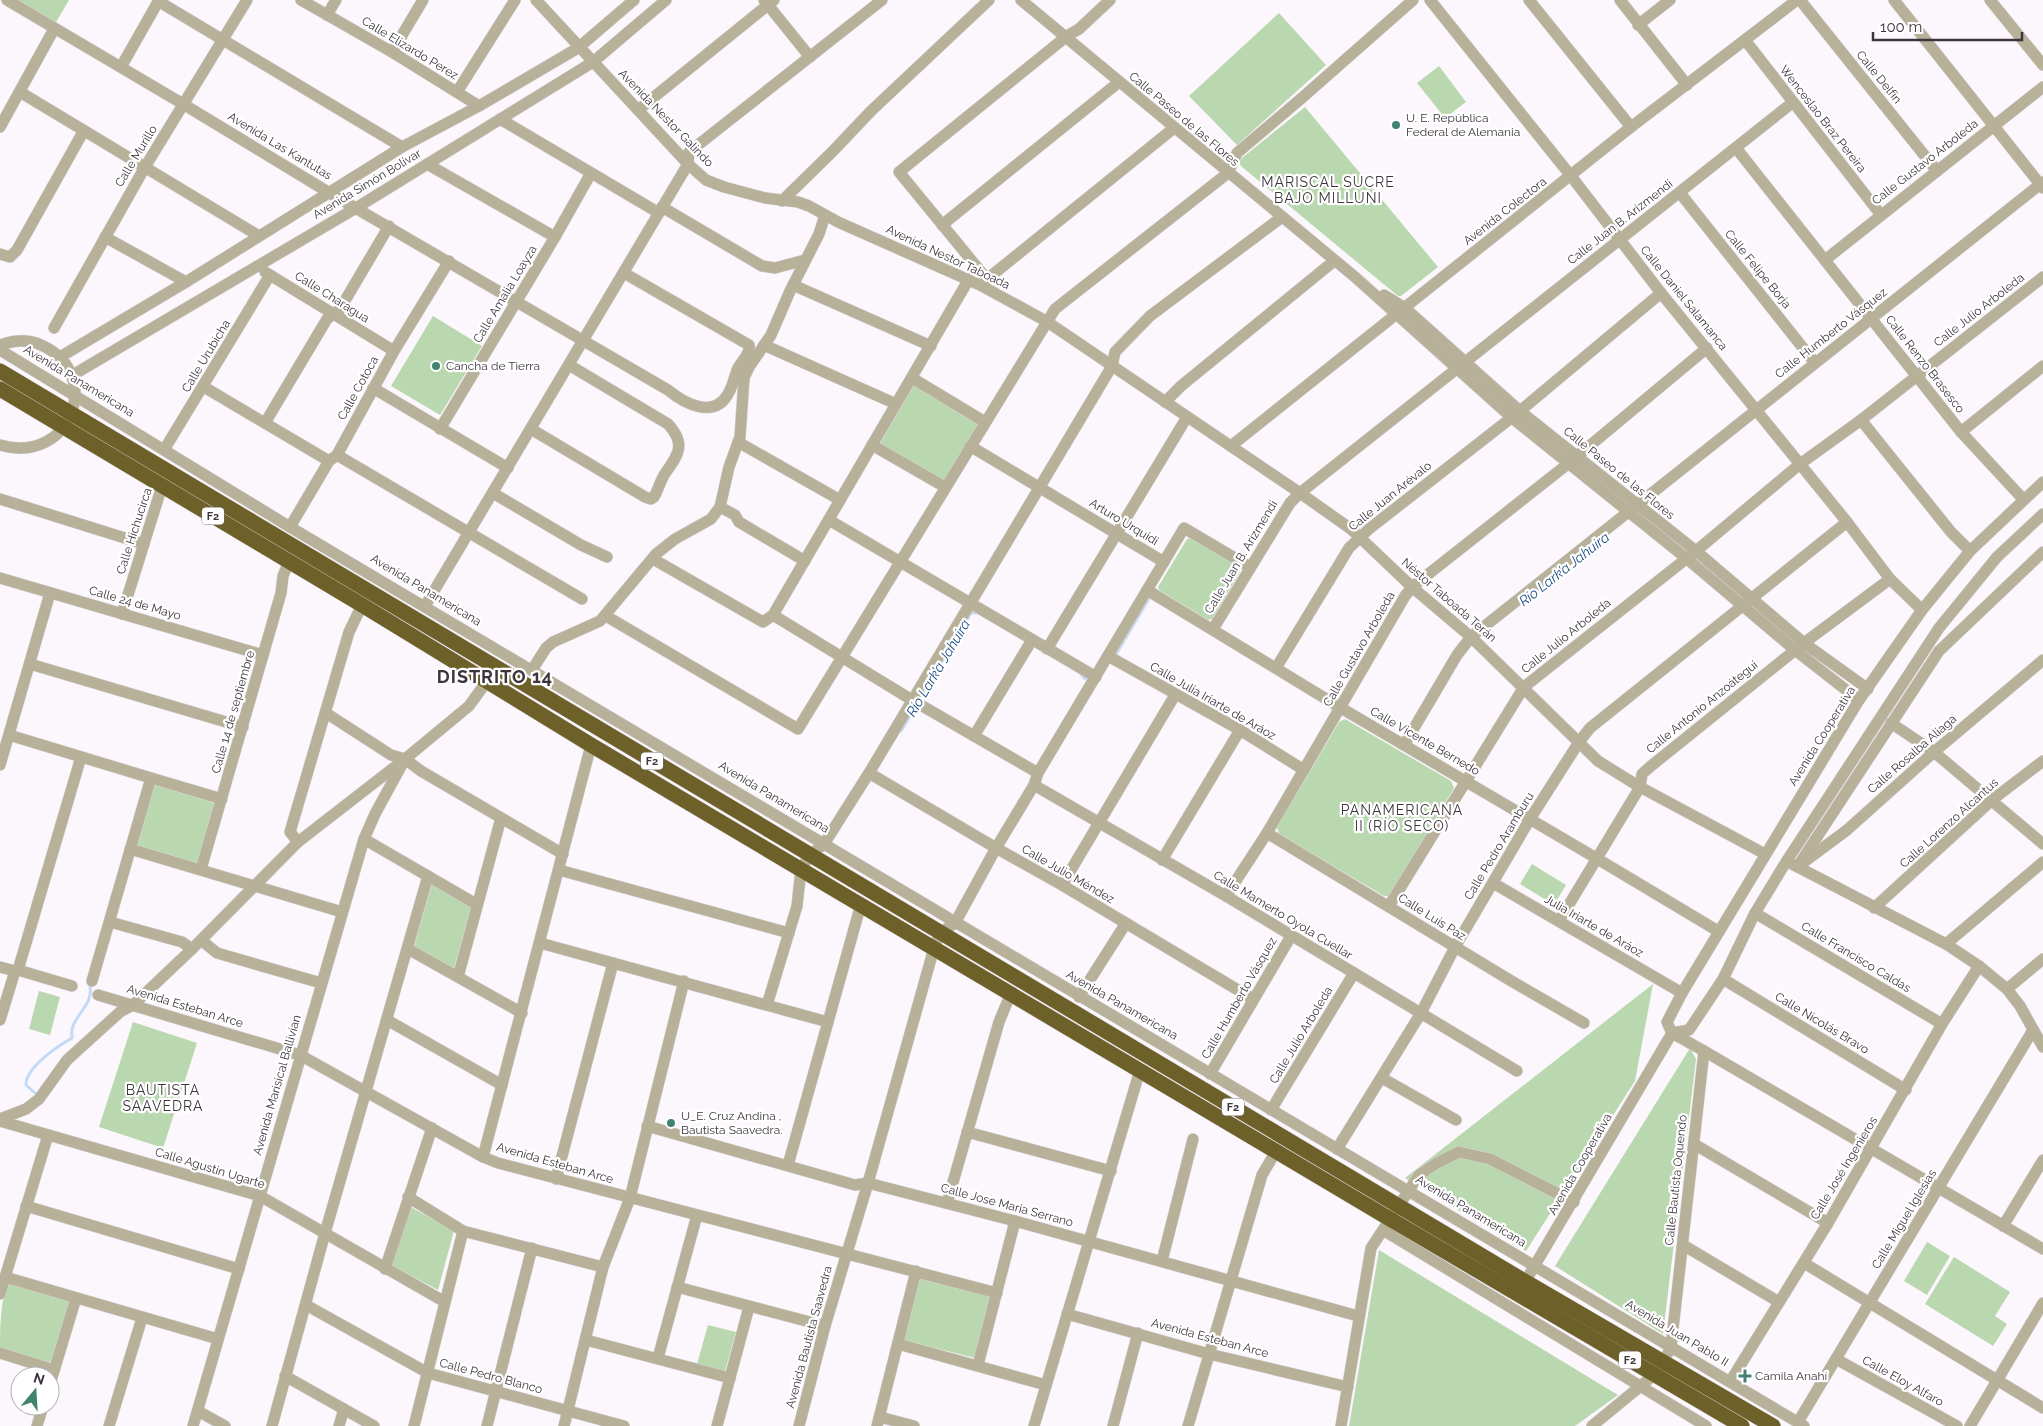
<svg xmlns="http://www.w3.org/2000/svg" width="2043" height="1426" font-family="Raleway,sans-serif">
<rect width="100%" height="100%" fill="#fcf7fc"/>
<g fill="#b9d8af">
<path d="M14,0H69L55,24Z"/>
<path d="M1279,13L1326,65L1237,145L1189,96Z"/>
<path d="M1439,66L1466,102L1445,118L1417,83Z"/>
<path d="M1305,107L1438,267L1401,296H1398L1241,166L1239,162L1242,158Z"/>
<path d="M433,316L482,346L440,415L391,386Z"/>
<path d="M917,385L978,424L945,480H942L881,445V442L913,386Z"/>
<path d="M1190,538L1239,567L1240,572L1212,619L1208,620L1159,590L1158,587L1187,539Z"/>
<path d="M1345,719L1451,781L1454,788L1390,896H1384L1279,834L1277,827L1339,722Z"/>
<path d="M156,785L214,803L198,861L195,863L137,847L154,786Z"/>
<path d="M1532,864L1566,885L1554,905L1520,884Z"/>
<path d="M432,884L471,907L454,968L451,969L414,946Z"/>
<path d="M1653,984L1635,1081L1526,1251L1405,1178Z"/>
<path d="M39,991L60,997L50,1035L29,1029Z"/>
<path d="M133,1022L197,1043L163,1148L99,1127Z"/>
<path d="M1690,1048L1696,1059L1663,1334L1555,1266Z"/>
<path d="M409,1206L454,1231L438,1290L391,1265Z"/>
<path d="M1927,1242L1950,1256L1927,1295L1904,1281Z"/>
<path d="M1379,1250L1618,1395L1575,1426H1349Z"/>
<path d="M1954,1257L2010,1292L1995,1316L2007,1324L1993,1346L1925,1304Z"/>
<path d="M918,1277L991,1294L975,1358L903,1340Z"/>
<path d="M10,1283L68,1300L70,1303L53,1361L47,1363L0,1348C0,1332 0,1293 10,1283Z"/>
<path d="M708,1325L736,1332L725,1371L697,1364Z"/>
</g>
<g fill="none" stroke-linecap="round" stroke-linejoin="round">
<g stroke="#c3daf6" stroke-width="3">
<path d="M1115,656L1151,595"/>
<path d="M1080,673L1085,679L1089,676"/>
<path d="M919,701L971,613H978"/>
<path d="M901,731L916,706"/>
<path d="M35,1093L26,1085C25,1068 58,1046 72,1038C72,1033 71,1030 73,1026C78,1012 93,1004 90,986"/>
</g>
<g stroke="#dad4da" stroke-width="12">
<g id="minor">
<path d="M7,0L183,104L328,192L668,390C685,404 714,419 728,394C733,386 734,377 738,368C742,360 751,354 749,345L624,273"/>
<path d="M301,0L392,52L479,106"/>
<path d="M536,0L688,164L706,180L724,187L765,198L798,202L809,206L838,222L980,285L1046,321L1300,493L1351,529L1412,587L1471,637L1598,761L1640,787L1765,854"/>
<path d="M764,0L810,57"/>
<path d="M1021,0L1355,277L1511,417L1686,558L1795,650L1859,700"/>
<path d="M1430,0L1571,176L1661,293L1847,522L1890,579L1922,610"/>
<path d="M1529,0L1631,127"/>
<path d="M1620,0L1687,85"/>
<path d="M1800,0L1937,171"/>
<path d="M1894,0L2043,188"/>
<path d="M1990,0L2043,65"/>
<path d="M158,1L402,147"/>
<path d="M327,15L336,0"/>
<path d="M1638,25L1670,0"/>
<path d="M1745,40L1881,215"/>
<path d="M392,52L423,0"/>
<path d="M121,67L159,0"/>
<path d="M20,92L259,236"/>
<path d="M457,92L515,0"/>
<path d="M638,110L774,0"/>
<path d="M500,119L659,213"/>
<path d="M0,127L54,29"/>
<path d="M1736,148L1961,432L2023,499"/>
<path d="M427,164L555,237"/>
<path d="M1680,193L1815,363"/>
<path d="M782,201L833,151L871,111L989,0"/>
<path d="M662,207L762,266L775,268L805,260"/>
<path d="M942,225L1119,82"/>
<path d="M105,237L186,282"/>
<path d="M0,254L10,257L17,250L83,132"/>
<path d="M1825,260L2043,87"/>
<path d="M265,272L394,351"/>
<path d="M986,278L899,172L1067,36L1079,29L1110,0"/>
<path d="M981,284L1174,128"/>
<path d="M793,285L931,346"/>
<path d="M1384,295L1405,308L1520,411L1696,551L1804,643L1868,689"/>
<path d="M54,328L145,167L247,0"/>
<path d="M0,345C14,340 28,339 41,345C105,373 71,466 0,445"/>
<path d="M764,345L896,404"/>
<path d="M0,350L290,527L1804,1426"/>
<path d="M60,357L186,282L402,147L479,106L578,48L634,0"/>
<path d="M71,376L356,208L593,62L666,0"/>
<path d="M912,378L985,422"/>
<path d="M204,387L329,461"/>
<path d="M373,388L508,468"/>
<path d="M1165,402L1181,386L1334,261"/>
<path d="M1861,420L1951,532L1970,551"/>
<path d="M265,423L327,319L340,309L389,226"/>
<path d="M440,429L555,237L591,173"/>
<path d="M531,429L645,497L651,499L654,497C658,490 660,482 664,475C678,455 687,445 668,424L569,365"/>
<path d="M1961,432L2043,366"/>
<path d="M738,442L840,500"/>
<path d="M872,445L945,487"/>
<path d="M970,446L1164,562"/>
<path d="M1231,446L1631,127L1797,0"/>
<path d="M164,450L270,275"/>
<path d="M337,455L582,599"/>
<path d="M493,493L581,545L607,557"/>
<path d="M0,499L144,544"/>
<path d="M720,507L735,515L739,522L805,561"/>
<path d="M829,520L1096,677"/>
<path d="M290,527L329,461L337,455L394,351L449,261"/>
<path d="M653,559L763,622L773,615L969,279"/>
<path d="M0,578L263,655"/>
<path d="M1147,590L1341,708L1596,858L1718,931"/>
<path d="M425,606L688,164L689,152L882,0"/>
<path d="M122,614L162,486"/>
<path d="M773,615L912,700L1038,773"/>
<path d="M606,616L798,729L1055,309L1228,173L1237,153L1303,97L1413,0"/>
<path d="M1213,629L1290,503L1300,493L1792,103"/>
<path d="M1047,649L1187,417"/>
<path d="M1108,656L1240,730L1304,770"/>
<path d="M30,664L243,727"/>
<path d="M1276,668L1349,548L1369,529L1520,411L1661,293"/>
<path d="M532,670L546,648L553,642L600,621L656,554L675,539L711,519L720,507L729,467L740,437L744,378L749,367L771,335L790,291L819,234L825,215"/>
<path d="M326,713L391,755L405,759L421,771L563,854"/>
<path d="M1891,723L1934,752L2043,844"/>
<path d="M9,735L151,778"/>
<path d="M974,736L1032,640"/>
<path d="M1404,745L1457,655L1471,637L2043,182"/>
<path d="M0,765L50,593"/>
<path d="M869,773L996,848L1062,885L1253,999"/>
<path d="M1034,785L1226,896L1517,1071"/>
<path d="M1267,833L1513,982L1584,1023"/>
<path d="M364,839L476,904"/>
<path d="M298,842L290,832L349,632L362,605"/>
<path d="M130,849L342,912"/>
<path d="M1162,860L1240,730"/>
<path d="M1804,862L1847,830L1934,752L2043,660"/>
<path d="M1792,864L1946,944L1979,966L2007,989L2020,1006L2043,1047"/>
<path d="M1798,866L1939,651L2043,552"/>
<path d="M201,869L281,593L283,576L289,561"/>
<path d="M559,870L789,933"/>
<path d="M1493,883L1682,993"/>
<path d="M1062,885L1175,695"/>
<path d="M1226,896L1267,833L1405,596L1412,587L1569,463L1707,348"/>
<path d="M1389,906L1524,687L1696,551L1800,464L1861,420L2043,277"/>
<path d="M1874,908L1992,800L2043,761"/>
<path d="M1755,913L1942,1024"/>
<path d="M1559,921L1640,787L1642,774L1651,766L1804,643L1890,579"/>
<path d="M110,922L182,942L192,949"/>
<path d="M201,940L217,953L321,983"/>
<path d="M540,943L828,1022"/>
<path d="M1946,944L2043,862"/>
<path d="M408,949L522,1013"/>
<path d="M0,967L15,971"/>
<path d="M18,970L72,986"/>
<path d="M458,977L501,818"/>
<path d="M1723,979L1906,1090"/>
<path d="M92,981L151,778L222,799"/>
<path d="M2007,989L2043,959"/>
<path d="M98,995L300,1055L483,1157L498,1163L997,1293"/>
<path d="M1079,997L1126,923"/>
<path d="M767,1005L797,906L801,869L810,855L824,844L869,773L1112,366L1115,352L1150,316L1282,217"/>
<path d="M0,1020L15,971L18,970L81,757"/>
<path d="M387,1020L502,1085"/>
<path d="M1672,1033L1667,1022L1682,993L1859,700L1922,610L1970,551L2043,482"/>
<path d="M1672,1033L1689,1030L1723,979L1755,913L1786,862L1939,628L1997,557L2043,514"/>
<path d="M1704,1051L2043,1249"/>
<path d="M1210,1074L1291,936"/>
<path d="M1382,1078L1456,1120"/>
<path d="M1271,1110L1354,973"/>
<path d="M0,1119L26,1109L39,1099L67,1060L120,1012L133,1005L192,949L298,842L405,759L469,706L487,681"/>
<path d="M0,1121L260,1196L445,1302"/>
<path d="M647,1126L855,1185L868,1183L1015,1221L1358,1316"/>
<path d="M967,1132L1111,1171"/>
<path d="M1694,1144L1828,1223"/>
<path d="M1337,1149L1421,1013L1455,947L1530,819L1579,742L1590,728L1847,522"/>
<path d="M483,1157L591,745"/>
<path d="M788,1165L861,904"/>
<path d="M556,1179L613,963"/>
<path d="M408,1197L463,1231L603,1267"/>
<path d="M947,1203L999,1022L1011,993"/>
<path d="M26,1206L239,1269"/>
<path d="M2003,1226L2043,1160"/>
<path d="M1383,1230L1706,1426"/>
<path d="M1683,1245L1779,1302"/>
<path d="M1162,1261L1193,1139"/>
<path d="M1804,1263L2043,1408"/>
<path d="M385,1269L432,1128"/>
<path d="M5,1277L218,1339"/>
<path d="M677,1287L825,1326"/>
<path d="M1522,1287L1672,1033"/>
<path d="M0,1294L48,1135"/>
<path d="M306,1305L428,1373L624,1426"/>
<path d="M1067,1314L1209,1354L1348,1387"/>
<path d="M586,1340L730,1378"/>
<path d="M898,1344L1046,1385"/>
<path d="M0,1353L54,1370"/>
<path d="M1668,1353L1671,1347L1704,1051L1672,1033"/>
<path d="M658,1358L697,1215"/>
<path d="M1836,1359L1957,1426"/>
<path d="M978,1365L1015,1221"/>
<path d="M285,1376L374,1426"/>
<path d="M1730,1382L1828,1223L1942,1024L1979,966"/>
<path d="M50,1384L76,1298"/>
<path d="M198,1411L225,1426"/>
<path d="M880,1417L914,1426"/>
<path d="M1798,1422L2033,1030"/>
<path d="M37,1426L43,1406"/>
<path d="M109,1426L142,1318"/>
<path d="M193,1426L364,839L375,814L405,759"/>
<path d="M272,1426L325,1233L428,876"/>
<path d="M339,1426L344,1409"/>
<path d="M414,1426L463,1231"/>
<path d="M487,1426L532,1248"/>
<path d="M564,1426L603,1267L630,1198L684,981"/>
<path d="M717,1426L749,1307"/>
<path d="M799,1426L825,1326L868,1183L934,948L940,933L955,923L996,848L1034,785L1038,773L1184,528L1250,567"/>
<path d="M877,1426L916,1271"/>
<path d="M1034,1426L1140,1070"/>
<path d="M1113,1426L1138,1333"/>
<path d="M1188,1426L1262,1175L1276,1151"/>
<path d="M1341,1426L1371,1248L1419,1175L1437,1163L1459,1152L1490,1159L1574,1202"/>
<path d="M1592,1426L1654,1375L1659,1368"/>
<path d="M1970,1426L2043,1303"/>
</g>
</g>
<g stroke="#dad4da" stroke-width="16">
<g id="highway">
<path d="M0,371L1526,1282L1773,1426"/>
<path d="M0,389L362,605L591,745L1390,1219L1742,1426"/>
</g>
</g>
<use href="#minor" stroke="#b7b199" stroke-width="11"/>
<use href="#highway" stroke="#6d6028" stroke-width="15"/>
</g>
<g fill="#428271" stroke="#fff" stroke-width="2">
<circle cx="1396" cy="125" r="5"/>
<circle cx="436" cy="366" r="5"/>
<circle cx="671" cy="1123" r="5"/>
<path d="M1742.5 1368.5h5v5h5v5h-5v5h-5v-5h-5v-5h5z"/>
</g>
<g text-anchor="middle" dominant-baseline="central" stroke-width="4.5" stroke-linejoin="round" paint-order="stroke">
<g fill="#fff" stroke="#777177" stroke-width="1">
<rect x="202" y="507.5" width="22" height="17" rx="4"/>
<rect x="641" y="752.5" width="22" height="17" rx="4"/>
<rect x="1222" y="1098.5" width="22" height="17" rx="4"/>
<rect x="1619" y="1351.5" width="22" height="17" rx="4"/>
</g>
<g font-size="11" font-weight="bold" fill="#3d343d">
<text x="213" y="516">F2</text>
<text x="652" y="761">F2</text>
<text x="1233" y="1107">F2</text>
<text x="1630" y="1360">F2</text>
</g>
<g font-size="12" fill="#3d343d" stroke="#fff">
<text transform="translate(410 48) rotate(31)">Calle Elizardo Perez</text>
<text transform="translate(1879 77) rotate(51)">Calle Delfín</text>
<text transform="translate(666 118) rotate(46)">Avenida Nestor Galindo</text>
<text transform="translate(1184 119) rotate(40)">Calle Paseo de las Flores</text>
<text transform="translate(1823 119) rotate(52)">Wenceslao Braz Pereira</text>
<text transform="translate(280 146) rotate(31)">Avenida Las Kantutas</text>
<text transform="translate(136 156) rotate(-59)">Calle Murillo</text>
<text transform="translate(1925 162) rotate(-38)">Calle Gustavo Arboleda</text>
<text transform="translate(367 184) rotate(-31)">Avenida Simón Bolívar</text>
<text transform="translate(1505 211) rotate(-38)">Avenida Colectora</text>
<text transform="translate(1620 222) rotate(-38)">Calle Juan B. Arizmendi</text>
<text transform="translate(948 257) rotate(25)">Avenida Nestor Taboada</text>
<text transform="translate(1758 269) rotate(51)">Calle Felipe Borja</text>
<text transform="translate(505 294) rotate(-59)">Calle Amalia Loayza</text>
<text transform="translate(332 297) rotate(32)">Calle Charagua</text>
<text transform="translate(1684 298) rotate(51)">Calle Daniel Salamanca</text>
<text transform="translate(1979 310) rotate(-38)">Calle Julio Arboleda</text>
<text transform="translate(1831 333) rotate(-38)">Calle Humberto Vásquez</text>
<text transform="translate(206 356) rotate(-59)">Calle Urubicha</text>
<text transform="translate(1925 364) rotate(52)">Calle Renzo Brasesco</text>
<text transform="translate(79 381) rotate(31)">Avenida Panamericana</text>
<text transform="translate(358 388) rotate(-61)">Calle Cotoca</text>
<text transform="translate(1619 473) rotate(39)">Calle Paseo de las Flores</text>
<text transform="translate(1390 496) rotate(-39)">Calle Juan Arévalo</text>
<text transform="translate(1124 522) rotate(31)">Arturo Urquidi</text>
<text transform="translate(134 531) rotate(-72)">Calle Hichucirca</text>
<text transform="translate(1241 557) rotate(-59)">Calle Juan B. Arizmendi</text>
<text transform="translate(426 590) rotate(31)">Avenida Panamericana</text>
<text transform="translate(1449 600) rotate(41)">Néstor Taboada Terán</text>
<text transform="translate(135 603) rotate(16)">Calle 24 de Mayo</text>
<text transform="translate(1566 636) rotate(-39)">Calle Julio Arboleda</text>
<text transform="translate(1359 649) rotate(-60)">Calle Gustavo Arboleda</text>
<text transform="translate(1213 701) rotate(30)">Calle Julia Iriarte de Aráoz</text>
<text transform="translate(1702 707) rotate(-39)">Calle Antonio Anzoátegui</text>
<text transform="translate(233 712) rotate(-74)">Calle 14 de septiembre</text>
<text transform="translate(1822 736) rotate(-58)">Avenida Cooperativa</text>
<text transform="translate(1425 741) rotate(30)">Calle Vicente Bernedo</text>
<text transform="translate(1912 754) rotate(-41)">Calle Rosalba Aliaga</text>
<text transform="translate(774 797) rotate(31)">Avenida Panamericana</text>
<text transform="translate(1949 823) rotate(-42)">Calle Lorenzo Alcantus</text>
<text transform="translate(1499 846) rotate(-59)">Calle Pedro Aramburu</text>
<text transform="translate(1068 874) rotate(30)">Calle Julio Méndez</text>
<text transform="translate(1283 915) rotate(31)">Calle Mamerto Oyola Cuellar</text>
<text transform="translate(1432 917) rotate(32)">Calle Luis Paz</text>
<text transform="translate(1594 926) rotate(30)">Julia Iriarte de Aráoz</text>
<text transform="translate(1856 957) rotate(31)">Calle Francisco Caldas</text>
<text transform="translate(1239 998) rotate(-60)">Calle Humberto Vásquez</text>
<text transform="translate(1122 1005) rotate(30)">Avenida Panamericana</text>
<text transform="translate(185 1006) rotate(17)">Avenida Esteban Arce</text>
<text transform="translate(1822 1023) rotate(31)">Calle Nicolás Bravo</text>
<text transform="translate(1301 1035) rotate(-59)">Calle Julio Arboleda</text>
<text transform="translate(277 1085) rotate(-74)">Avenida Marisical Ballivian</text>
<text transform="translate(555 1163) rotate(16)">Avenida Esteban Arce</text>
<text transform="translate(1580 1164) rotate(-60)">Avenida Cooperativa</text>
<text transform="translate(210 1168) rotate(17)">Calle Agustin Ugarte</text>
<text transform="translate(1844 1168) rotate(-59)">Calle José Ingenieros</text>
<text transform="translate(1676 1180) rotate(-84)">Calle Bautista Oquendo</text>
<text transform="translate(1007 1205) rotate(15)">Calle Jose Maria Serrano</text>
<text transform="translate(1471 1211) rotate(31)">Avenida Panamericana</text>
<text transform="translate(1904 1219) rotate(-59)">Calle Miguel Iglesias</text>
<text transform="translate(1677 1333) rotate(31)">Avenida Juan Pablo II</text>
<text transform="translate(809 1337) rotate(-75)">Avenida Bautista Saavedra</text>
<text transform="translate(1210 1338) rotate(15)">Avenida Esteban Arce</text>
<text transform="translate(491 1376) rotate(15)">Calle Pedro Blanco</text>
<text transform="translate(1903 1381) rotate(29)">Calle Eloy Alfaro</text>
</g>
<g font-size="12" fill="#3d343d" stroke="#fff" text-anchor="start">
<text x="1406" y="118">U. E. República<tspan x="1406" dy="14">Federal de Alemania</tspan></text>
<text x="446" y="366">Cancha de Tierra</text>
<text x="681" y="1116">U_E. Cruz Andina ,<tspan x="681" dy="14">Bautista Saavedra.</tspan></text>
<text x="1755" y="1376">Camila Anahí</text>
</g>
<g font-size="14" letter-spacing="1" fill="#3d343d" stroke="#fff">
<text x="1328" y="182">MARISCAL SUCRE<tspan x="1328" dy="16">BAJO MILLUNI</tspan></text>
<text x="1402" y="810">PANAMERICANA<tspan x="1402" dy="16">II (RÍO SECO)</tspan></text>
<text x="163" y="1090">BAUTISTA<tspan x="163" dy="16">SAAVEDRA</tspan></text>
</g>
<g font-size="14" font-style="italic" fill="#1e4d85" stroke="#fff">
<text transform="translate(1564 569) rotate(-38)">Río Lark’a Jahuira</text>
<text transform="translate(938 668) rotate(-59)">Río Lark’a Jahuira</text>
</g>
<g font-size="18" font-weight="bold" letter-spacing="1" fill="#3d343d" stroke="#fff">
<text x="495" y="676">DISTRITO 14</text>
</g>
</g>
<g transform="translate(35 1391) rotate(18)"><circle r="24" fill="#ffffff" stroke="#b1aeb1"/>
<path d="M0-4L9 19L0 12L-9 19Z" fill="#428271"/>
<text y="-8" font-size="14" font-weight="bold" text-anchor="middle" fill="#3d343d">N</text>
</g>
<path d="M1873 32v8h149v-8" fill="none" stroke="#3d343d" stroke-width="2.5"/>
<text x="1880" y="32" font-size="15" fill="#3d343d" stroke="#ffffff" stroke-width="4" paint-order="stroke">100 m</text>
</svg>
